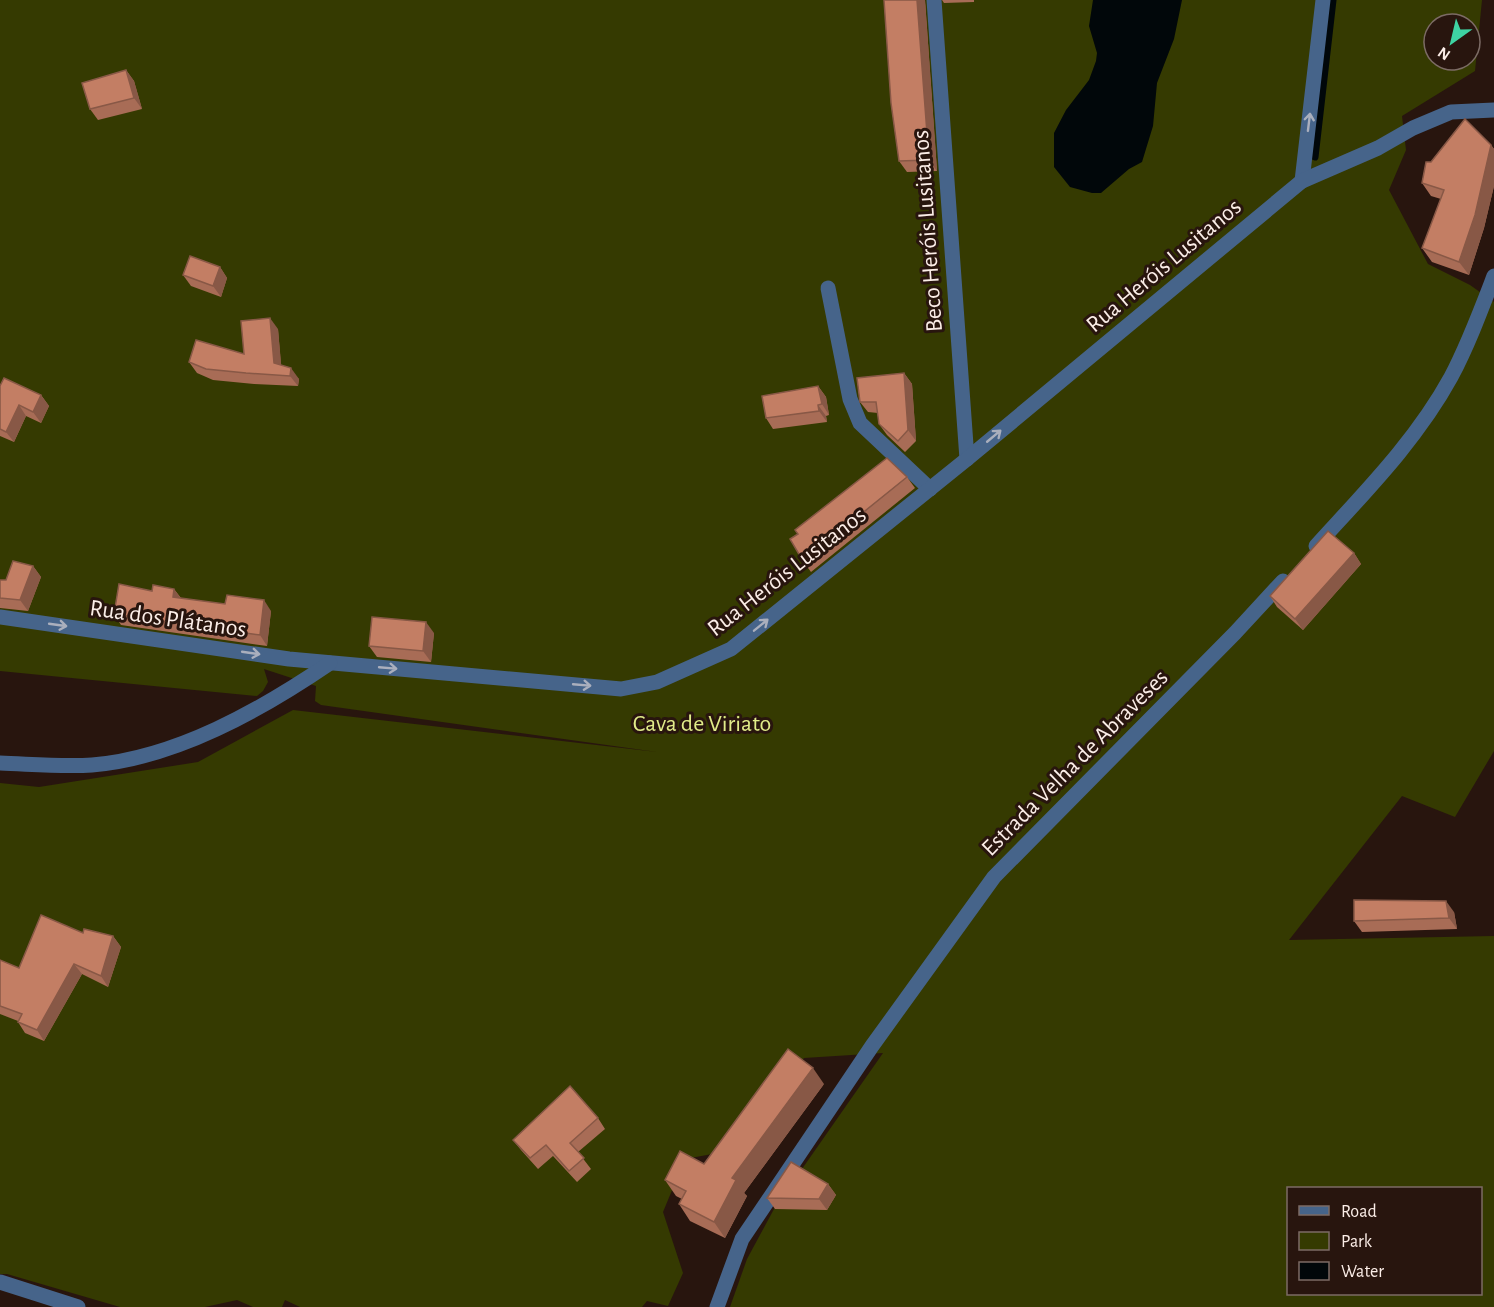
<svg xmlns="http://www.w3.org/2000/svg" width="1494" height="1307" font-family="'Alegreya Sans',sans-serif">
<rect width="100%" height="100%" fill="#28150e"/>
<path fill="#353a01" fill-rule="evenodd" d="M0,0H1482L1475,71L1402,116L1406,150L1389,190L1428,264L1470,285L1494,302V751L1455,817L1402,796L1289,940L1494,936V1307H730L747,1259L774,1209L883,1053L804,1058L723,1152L685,1159L663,1212L683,1273L668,1306L647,1301L642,1307H300L285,1300L282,1307H253L237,1300L205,1307H120L7,1274H0V783L39,787L198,762L293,710L657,752L321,705L315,701L316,686L264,669L268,682L263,691L257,696L0,671ZM1434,24H1470V60H1434ZM1288,1188H1480V1294H1288Z"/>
<path fill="#01070a" d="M1093,0H1182L1174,39L1157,83L1153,126L1142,162L1129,169L1101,193H1092L1070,187L1054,167V133L1066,110L1089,80L1096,61L1097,53L1089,26Z"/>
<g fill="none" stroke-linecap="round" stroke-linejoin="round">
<path stroke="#01070a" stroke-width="7" d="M1315,157L1333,0"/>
<g stroke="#46648a" stroke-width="15">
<path d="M934,0L967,459"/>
<path d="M1302,181L1323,0"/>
<path d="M828,288L850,399L860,423L930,489"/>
<path d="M1316,546C1364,493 1416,441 1451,377C1468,345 1481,310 1494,276"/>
<path d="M0,617L289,659L621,689L657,682L731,649L967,459L1302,181L1378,148L1413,128L1451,112L1494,110"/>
<path d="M0,763C30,764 62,767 92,765C176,758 261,710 330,663"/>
<path d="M0,1282L78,1307"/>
<path d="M717,1307L742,1239L872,1046L994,877L1235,633L1283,581"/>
</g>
</g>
<g fill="#a86c56">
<path d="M884,0H925L937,171L907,172L899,161Z"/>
<path d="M942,0H974V2L944,3Z"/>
<path d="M126,70L134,81L142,109L98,120L90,109Z"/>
<path d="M1491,145L1494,149V186L1484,228L1469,275L1432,262L1422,248L1441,199L1431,196L1422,183L1431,162Z"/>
<path d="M220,267L227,278L221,297L191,286L183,275Z"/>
<path d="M278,329L281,365L299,379L298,386L254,384L213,380L197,373L189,362L244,354Z"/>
<path d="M904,373L912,384L916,441L905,452L887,435L879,424L878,413L868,412L860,402Z"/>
<path d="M0,386L41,395L49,406L41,423L26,416L14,442L0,436Z"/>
<path d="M818,386L826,397L829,415L826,416L827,422L773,429L766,418Z"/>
<path d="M907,477L915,488L811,572L803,561Z"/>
<path d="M1354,553L1361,564L1303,630L1277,607L1270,596Z"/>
<path d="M33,566L41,577L28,611L0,608V598L6,580Z"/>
<path d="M174,589L181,598L271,611L267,646L121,625L114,614L152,591Z"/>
<path d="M434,633L431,662L377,657L369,646Z"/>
<path d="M1454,912L1457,929L1362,932L1354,921Z"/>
<path d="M83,933L113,936L121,947L108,987L82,974L44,1041L25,1033L18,1022V1021L0,1014V960L19,968Z"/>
<path d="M824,1084L744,1193L747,1196L725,1238L690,1221L679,1204L682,1199L676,1196L665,1180L704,1164Z"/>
<path d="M598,1118L605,1129L578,1152L591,1169L577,1182L553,1156L538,1169L521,1150L513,1140Z"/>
<path d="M828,1184L836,1195L827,1210L775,1209L767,1198Z"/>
</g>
<g fill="#885846">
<path d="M917,0H925L937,171L929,160Z"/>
<path d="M126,70L134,81L142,109L134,98Z"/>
<path d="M1491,145L1494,149V186L1484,228L1469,275L1459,262Z"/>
<path d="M220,267L227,278L221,297L213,286Z"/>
<path d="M270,318L278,329L282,374L274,363Z"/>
<path d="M291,368L299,379L298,386L290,376Z"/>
<path d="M904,373L912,384L916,441L908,430Z"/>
<path d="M818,386L826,397L829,415L822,404Z"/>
<path d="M41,395L49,406L41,423L33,412Z"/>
<path d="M19,405L26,416L14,442L6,432Z"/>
<path d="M818,405L826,416L827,422L819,411Z"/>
<path d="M1354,553L1361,564L1303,630L1295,619Z"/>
<path d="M33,566L41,577L28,611L20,600Z"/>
<path d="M174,589L182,600L173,597Z"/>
<path d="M264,600L271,611L267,646L260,635Z"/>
<path d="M426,622L434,633L431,662L423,651Z"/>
<path d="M1446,901L1454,912L1457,929L1449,918Z"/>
<path d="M113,936L121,947L108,987L101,976Z"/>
<path d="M74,964L82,974L44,1041L37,1030Z"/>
<path d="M813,1068L824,1084L744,1193L747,1196L725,1238L714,1222L732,1178Z"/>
<path d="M828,1184L836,1195L827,1210L819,1199Z"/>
</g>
<g fill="#c37e64" stroke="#885846" stroke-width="1.5">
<path d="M884,0H917L929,160L899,161L891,103Z"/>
<path d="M126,70L134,98L90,109L82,83Z"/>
<path d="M1465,119L1491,145L1475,215L1459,262L1422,248L1444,190L1422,183L1426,162H1431Z"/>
<path d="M190,256L220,267L213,286L183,275Z"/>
<path d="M270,318L274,363L291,368L290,376L246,373L206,369L189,362L196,340L244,354L241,321Z"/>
<path d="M904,373L908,430L898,441L879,424L876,402H860L857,378Z"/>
<path d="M4,378L41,395L33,412L19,405L6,432L0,429V386Z"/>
<path d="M818,386L822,404L818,405L819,411L766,418L762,396Z"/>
<path d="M887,458L907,477L803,561L790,539L798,534L795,530Z"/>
<path d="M1328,531L1354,553L1295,619L1270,596Z"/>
<path d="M13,561L33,566L20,600L0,598V580H6Z"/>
<path d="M119,584L152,591L153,585L174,589L173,597L225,604L227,595L264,600L260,635L114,614Z"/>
<path d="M372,617L426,622L423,651L369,646Z"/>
<path d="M1354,900L1446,901L1449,918L1354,921Z"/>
<path d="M41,915L83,933L84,929L113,936L101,976L74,964L37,1030L18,1022L22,1014L0,1006V960L19,968Z"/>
<path d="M788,1049L813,1068L732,1178L736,1180L714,1222L679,1204L686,1191L665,1180L680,1151L704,1164Z"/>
<path d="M570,1086L598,1118L570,1143L584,1158L569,1171L546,1145L530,1158L513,1140Z"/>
<path d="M791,1162L828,1184L819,1199L767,1198Z"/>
</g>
<defs><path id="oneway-shaft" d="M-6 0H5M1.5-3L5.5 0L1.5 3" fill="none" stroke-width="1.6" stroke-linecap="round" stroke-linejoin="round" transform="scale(1.5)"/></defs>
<g stroke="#aaafbd">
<use href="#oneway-shaft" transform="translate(1309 122) rotate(-83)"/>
<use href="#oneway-shaft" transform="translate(994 436) rotate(-40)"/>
<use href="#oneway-shaft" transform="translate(58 625) rotate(8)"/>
<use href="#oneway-shaft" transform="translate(761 625) rotate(-39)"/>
<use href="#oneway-shaft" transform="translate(251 653) rotate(8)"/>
<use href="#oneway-shaft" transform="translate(388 668) rotate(5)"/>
<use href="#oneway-shaft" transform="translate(582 685) rotate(5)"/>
</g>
<g text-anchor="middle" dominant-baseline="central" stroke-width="6" stroke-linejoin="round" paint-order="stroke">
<g font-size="24" fill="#fbede7" stroke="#28150e">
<text transform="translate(928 231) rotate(-94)">Beco Heróis Lusitanos</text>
<text transform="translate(1164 266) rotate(-40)">Rua Heróis Lusitanos</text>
<text transform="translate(787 572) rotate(-38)">Rua Heróis Lusitanos</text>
<text transform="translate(168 619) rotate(8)">Rua dos Plátanos</text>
<text transform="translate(1075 763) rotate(-45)">Estrada Velha de Abraveses</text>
</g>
<g font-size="24" fill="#e1ec89" stroke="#28150e">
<text x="702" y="724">Cava de Viriato</text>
</g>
</g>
<rect x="1287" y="1187" width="195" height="108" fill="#28150e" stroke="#7c6b65" stroke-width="1.5"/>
<rect x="1299" y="1206" width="30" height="9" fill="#46648a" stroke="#7c6b65" stroke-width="1.5"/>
<text x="1341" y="1217" font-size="18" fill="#fbede7">Road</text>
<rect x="1299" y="1232" width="30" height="18" fill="#353a01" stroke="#7c6b65" stroke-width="1.5"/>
<text x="1341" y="1247" font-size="18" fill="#fbede7">Park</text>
<rect x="1299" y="1262" width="30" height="18" fill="#01070a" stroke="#7c6b65" stroke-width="1.5"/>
<text x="1341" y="1277" font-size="18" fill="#fbede7">Water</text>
<g transform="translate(1452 42) rotate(214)"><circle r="28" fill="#28150e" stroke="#7c6b65" stroke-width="1.5"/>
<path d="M0-4.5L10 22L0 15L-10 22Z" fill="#3ed4a3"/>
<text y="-9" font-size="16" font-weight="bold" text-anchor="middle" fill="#fbede7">N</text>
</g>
</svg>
